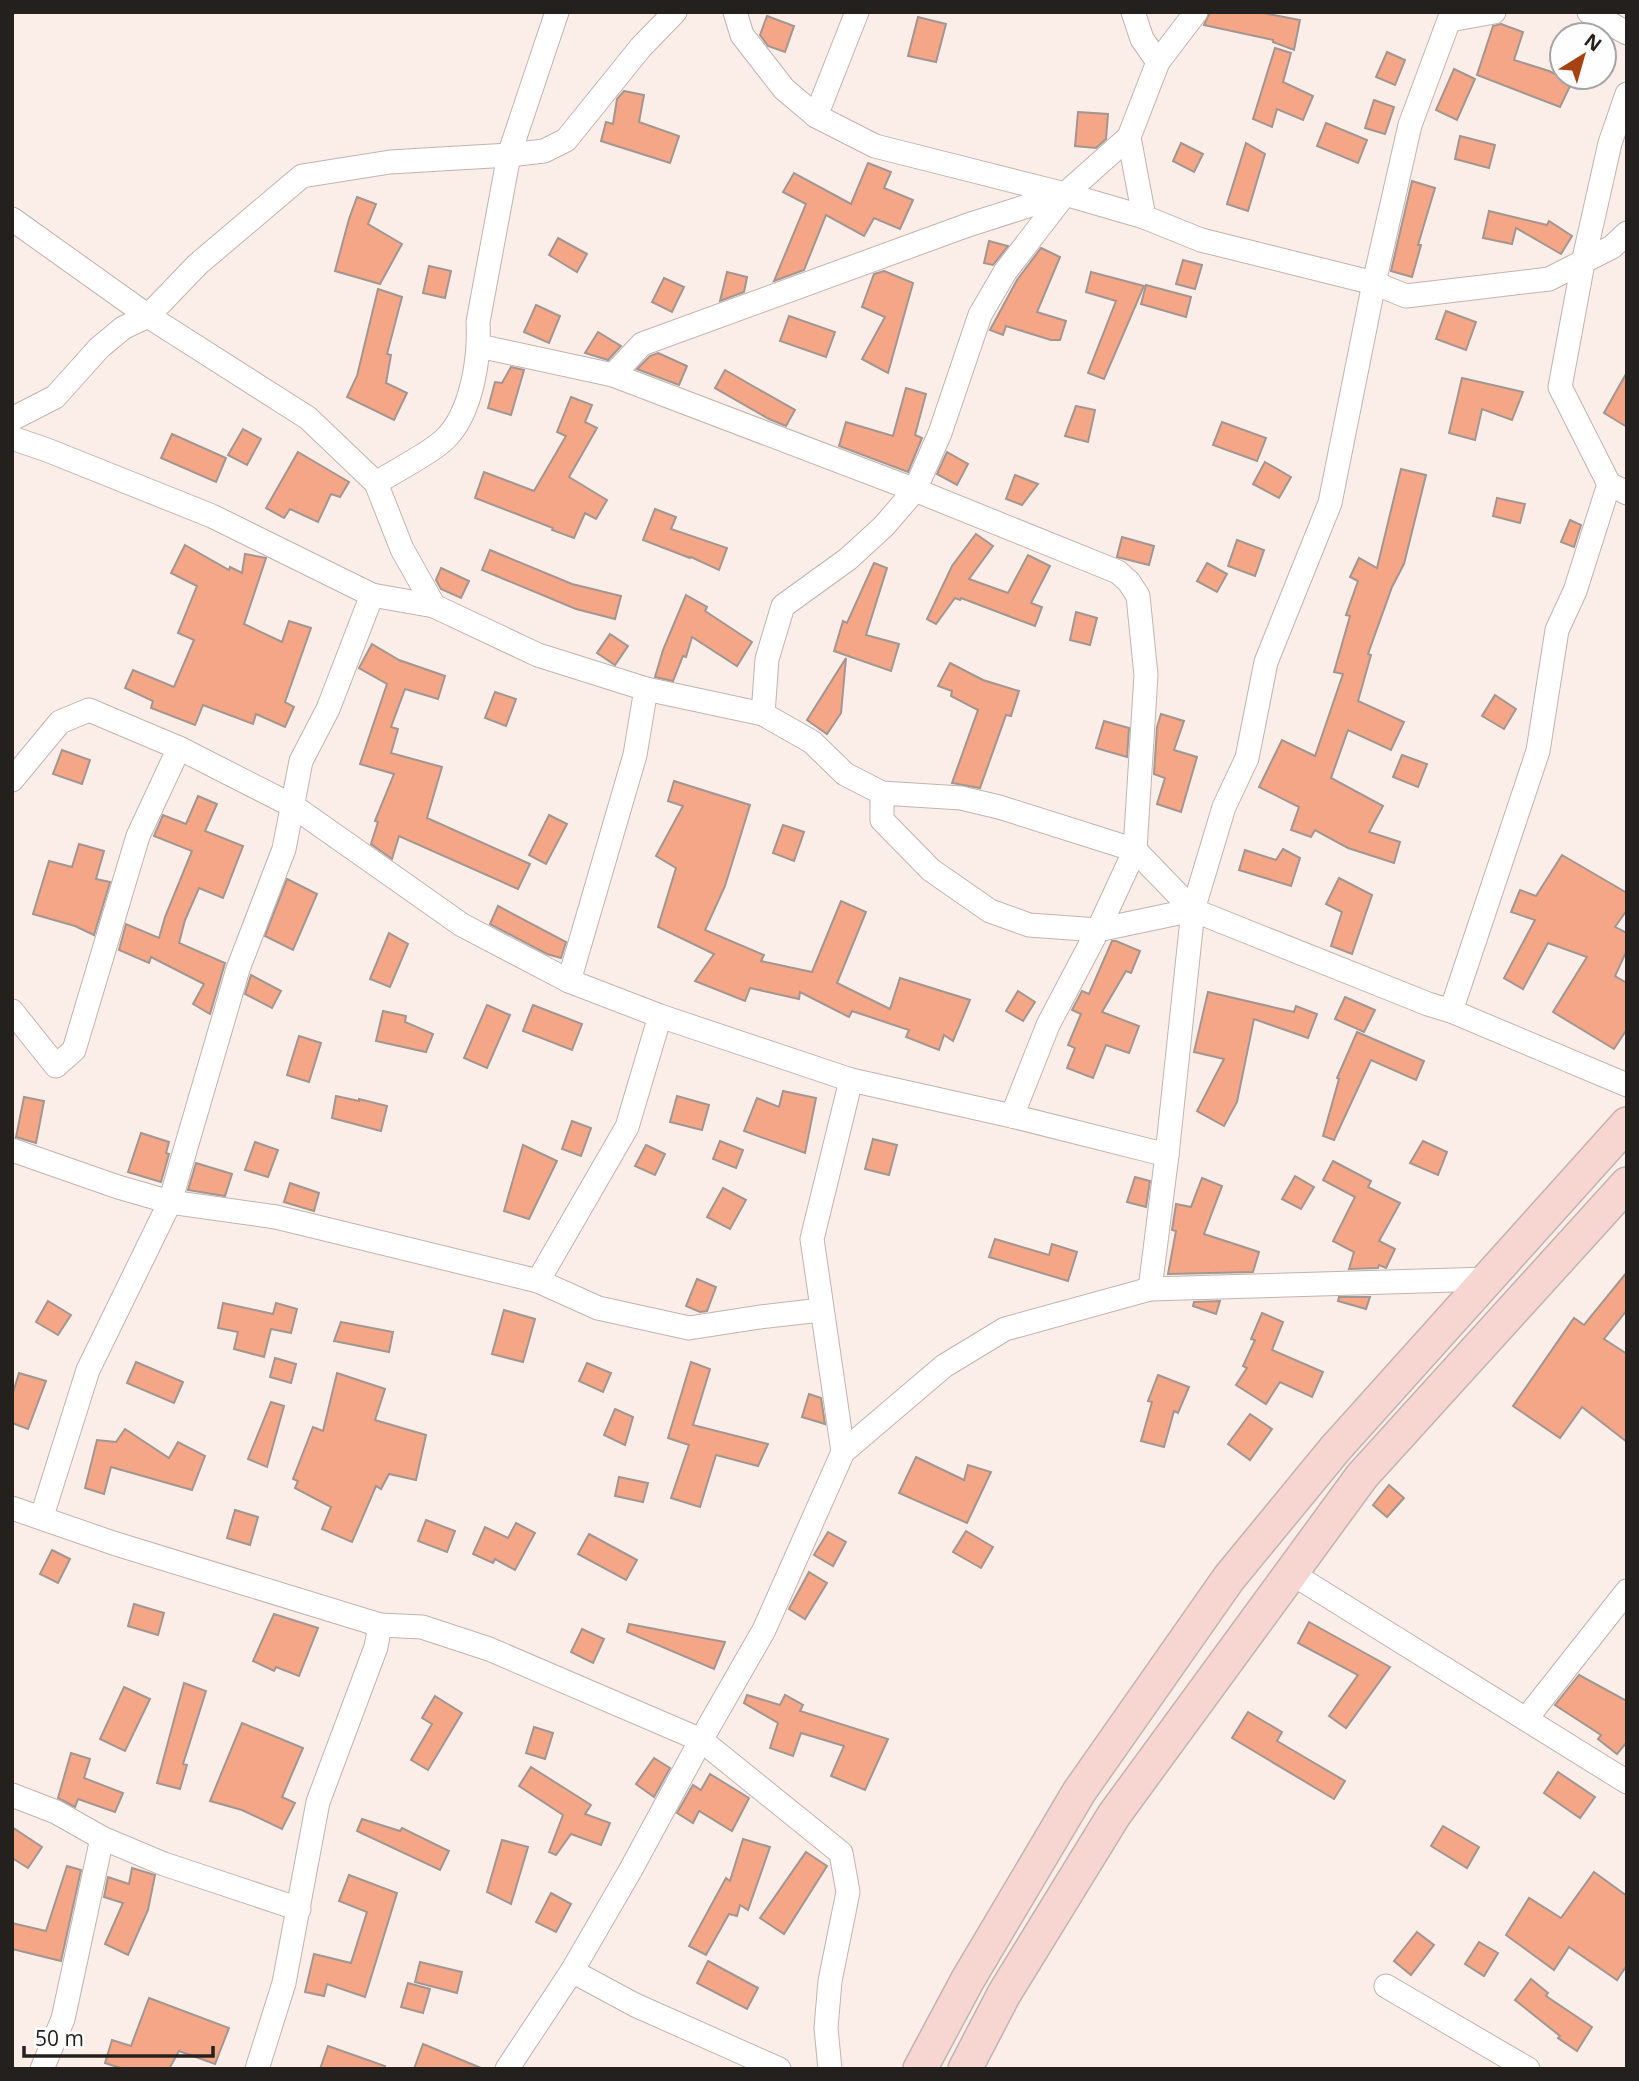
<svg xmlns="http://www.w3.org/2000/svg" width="1639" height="2081" font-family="'Open Sans',sans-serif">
<rect width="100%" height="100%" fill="#fbeee9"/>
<g fill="#f5a686" stroke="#a39691" stroke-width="2">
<path d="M1210,12H1258L1300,20L1294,50L1273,42V40L1204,25Z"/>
<path d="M767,16L794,26L785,52L768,46L760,35Z"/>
<path d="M918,17L946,24L936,62L908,56Z"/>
<path d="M1501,24L1523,32L1514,60L1549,71L1572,82L1560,107L1477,75L1493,26Z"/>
<path d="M1275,48L1291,53L1283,82L1313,96L1303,120L1277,109L1272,127L1253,119Z"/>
<path d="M1387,52L1405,60L1395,85L1376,77Z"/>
<path d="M1454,69L1475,79L1457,120L1436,110Z"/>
<path d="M624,91L644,95L639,122L679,136L670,163L601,141L606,122L613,124L617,99Z"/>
<path d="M1374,100L1394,107L1385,134L1365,128Z"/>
<path d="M1078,112L1108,114L1106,139L1096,148L1075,146Z"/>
<path d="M1326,123L1367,140L1358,163L1317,146Z"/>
<path d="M1460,136L1495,145L1489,168L1455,159Z"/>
<path d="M1181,143L1203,154L1194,172L1173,161Z"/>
<path d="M1246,143L1265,154L1248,211L1227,204Z"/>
<path d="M868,163L891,172L884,188L913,200L900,229L874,218L864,236L826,215L804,270L774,281L806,204L783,192L794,173L851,204Z"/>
<path d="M1412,181L1435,188L1418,245H1421L1412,277L1391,271Z"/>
<path d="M357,197L376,204L368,224L402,244L380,284L335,271L349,219Z"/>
<path d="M1489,211L1547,225L1549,221L1572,236L1561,254L1516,228L1512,244L1483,238Z"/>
<path d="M558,238L587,254L577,272L549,255Z"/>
<path d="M989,241L1008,246L993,265L984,263Z"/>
<path d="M1041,248L1060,257L1037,312L1066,321L1060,340H1051L1006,326L1003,335L990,330L1017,280Z"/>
<path d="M1183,260L1202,265L1195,289L1176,284Z"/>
<path d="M429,266L451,271L445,298L423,293Z"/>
<path d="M884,271L913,283L888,373L862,359L885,317L862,307L874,274Z"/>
<path d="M727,272L747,277L744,292L720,301Z"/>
<path d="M1091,272L1144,286L1104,379L1088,373L1116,301L1086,292Z"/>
<path d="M664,278L684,287L672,312L652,302Z"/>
<path d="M1146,285L1191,297L1186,317L1141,304Z"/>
<path d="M378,289L402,297L387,354L391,355L386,383L407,393L394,420L347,397L357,376Z"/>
<path d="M536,305L560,316L549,343L524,332Z"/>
<path d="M1446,311L1476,322L1466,350L1436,339Z"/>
<path d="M789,316L835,332L826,357L780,341Z"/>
<path d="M598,332L621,346L608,360L585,353Z"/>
<path d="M658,353L687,366L679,385L637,369L650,356Z"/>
<path d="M511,367L524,370L511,415L488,408L495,382L502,383Z"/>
<path d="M725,370L795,410L786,426L769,419L715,388Z"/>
<path d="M1627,372V427L1604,413Z"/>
<path d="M1462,378L1523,392L1512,420L1482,409L1475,440L1449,433Z"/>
<path d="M906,388L926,394L915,435L922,438L908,472L839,446L846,422L893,436Z"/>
<path d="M571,397L592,405L585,422L597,428L569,477L607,500L596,519L585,513L574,538L552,530L553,528L475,498L484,472L534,491L566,436L557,432Z"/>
<path d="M1076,406L1095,410L1088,442L1065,436Z"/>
<path d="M1222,422L1266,438L1257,461L1213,445Z"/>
<path d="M243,429L261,439L247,465L228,455Z"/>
<path d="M172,434L226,458L216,482L161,458Z"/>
<path d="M298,452L349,482L340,497L331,494L318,522L290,509L284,518L266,508Z"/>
<path d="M947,452L968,464L957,485L937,474Z"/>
<path d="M1265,462L1291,477L1279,498L1253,484Z"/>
<path d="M1401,469L1426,475L1404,564L1392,587L1368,654L1371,655L1358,701L1404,722L1391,750L1348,730L1331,778L1383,806L1369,832L1400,842L1394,863L1348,848L1315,830L1311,837L1291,830L1299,807L1259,787L1282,740L1315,756L1343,674L1334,672L1350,616L1346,615L1358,581L1350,577L1359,558L1377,568Z"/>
<path d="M1015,475L1038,484L1022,505L1006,499Z"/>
<path d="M1497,498L1525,504L1520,523L1493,516Z"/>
<path d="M655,509L676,517L671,529L727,548L719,570L691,557L690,558L643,540Z"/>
<path d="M1570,520L1581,525L1574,547L1561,542Z"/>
<path d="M976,534L993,546L969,579L1008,593L1028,555L1050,566L1031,603L1042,607L1035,626L961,598L960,600L955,598L936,624L927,619L952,566Z"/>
<path d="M1122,537L1154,546L1149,565L1117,557Z"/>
<path d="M1237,540L1264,550L1255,576L1228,566Z"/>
<path d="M185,545L229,570L230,567L242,573L245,554L266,558L244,624L282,642L289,621L311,628L285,702L294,707L285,727L256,714L253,724L203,705L195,725L151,708L153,701L125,688L133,670L174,687L194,640L178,633L197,586L171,573Z"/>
<path d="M490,550L572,584L621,596L615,619L576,609L482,570Z"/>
<path d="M874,563L887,568L866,635L899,644L891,671L834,651L843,621L847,623Z"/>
<path d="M1207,563L1227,574L1217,592L1197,581Z"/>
<path d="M441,568L469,581L461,598L441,589L436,580Z"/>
<path d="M686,595L707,607L705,611L752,642L737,666L692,637L686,657L683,656L673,681L655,677L663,650Z"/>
<path d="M1076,612L1097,618L1090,645L1070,640Z"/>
<path d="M610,634L628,646L615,665L597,653Z"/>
<path d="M372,644L399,660L445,676L438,699L405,689L391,727L398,729L391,753L442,767L427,818L530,864L518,889L399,836L392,859L371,844L378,822L375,821L394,774L360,764L387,684L359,668Z"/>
<path d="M846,658L841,713L827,734L807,720Z"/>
<path d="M950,663L983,680L1019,691L1011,716L1006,715L980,788L952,783L978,710L951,696L952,691L938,686Z"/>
<path d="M495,692L516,699L506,726L485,718Z"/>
<path d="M1495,695L1516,709L1504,729L1482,716Z"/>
<path d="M1161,714L1184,721L1174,750L1197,757L1181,812L1157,804L1165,778L1154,774L1157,727Z"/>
<path d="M1104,721L1129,728L1127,757L1096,748Z"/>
<path d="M62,750L90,760L82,784L53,774Z"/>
<path d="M1402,755L1427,764L1418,787L1393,777Z"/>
<path d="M674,781L750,805L725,886L705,930L764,955L761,961L812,972L841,901L866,912L837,983L890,1009L900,978L970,1000L953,1041L944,1035L939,1050L906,1037L909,1030L852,1011L849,1017L800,992L799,999L750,988L745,1001L695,981L714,954L658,927L676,868L656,856L683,806L668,801Z"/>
<path d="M198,796L217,804L205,831L243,846L223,898L199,888L185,920L179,943L225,963L210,1014L193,1004L204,984L151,957L149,963L119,950L126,924L159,938L165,917L192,851L154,836L163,815L186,824Z"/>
<path d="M549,815L567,824L546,864L529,855Z"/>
<path d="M783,825L804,832L794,861L773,853Z"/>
<path d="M79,844L104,851L96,879L110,882L94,935L75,926L33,914L49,861L72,867Z"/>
<path d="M1283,849L1300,858L1291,886L1239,870L1245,850L1276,860Z"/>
<path d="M1562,855L1627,893V910L1615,927L1627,933V950L1615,976L1627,983V1029L1614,1049L1553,1012L1587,957L1548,943L1523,989L1504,978L1535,920L1511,912L1520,890L1536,896Z"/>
<path d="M1339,878L1372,895L1352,954L1331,946L1342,912L1326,904Z"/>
<path d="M287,879L317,894L293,950L265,936Z"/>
<path d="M498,906L566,942L561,958L547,954L490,924Z"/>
<path d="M389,933L408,944L390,987L370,979Z"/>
<path d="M1112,941H1116L1140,951L1131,973L1126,971L1102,1012L1139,1026L1129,1053L1106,1045L1093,1078L1067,1068L1075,1048L1068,1045L1081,1014L1072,1010L1082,991L1089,994Z"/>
<path d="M251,975L281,991L272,1008L245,994Z"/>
<path d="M1018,991L1035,1002L1023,1021L1006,1011Z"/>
<path d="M1208,992L1294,1012L1296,1006L1317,1014L1308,1038L1254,1019L1237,1102L1224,1126L1197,1111L1224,1059L1194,1052Z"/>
<path d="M1345,997L1375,1010L1364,1032L1335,1019Z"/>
<path d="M487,1005L510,1015L487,1068L464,1058Z"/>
<path d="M533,1005L582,1024L572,1050L523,1031Z"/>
<path d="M383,1011L406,1016L405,1022L433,1034L426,1052L376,1041Z"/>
<path d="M1357,1032L1424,1061L1416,1080L1371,1060L1334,1140L1323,1136L1339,1079L1337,1078Z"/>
<path d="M299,1036L321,1043L309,1082L287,1075Z"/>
<path d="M783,1091L816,1098L805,1153L744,1131L757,1098L779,1107Z"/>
<path d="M336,1096L359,1101V1099L387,1106L381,1131L332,1118Z"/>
<path d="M677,1096L709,1105L702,1130L670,1122Z"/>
<path d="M24,1097L44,1101L36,1143L16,1137Z"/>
<path d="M572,1121L591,1128L581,1156L562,1149Z"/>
<path d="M141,1133L169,1142L166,1153L169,1154L161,1182L128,1172Z"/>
<path d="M873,1139L897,1145L889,1175L865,1169Z"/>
<path d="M720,1141L743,1150L736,1168L713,1159Z"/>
<path d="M1423,1141L1447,1152L1438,1175L1410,1163Z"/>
<path d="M255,1142L278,1150L268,1177L245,1170Z"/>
<path d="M523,1145L557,1161L529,1219L504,1211Z"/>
<path d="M646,1145L665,1154L655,1175L635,1166Z"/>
<path d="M1333,1161L1371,1181L1368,1187L1400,1203L1379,1241L1395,1249L1386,1268L1379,1265L1378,1268L1349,1269L1354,1252L1333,1241L1355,1197L1323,1180Z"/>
<path d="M196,1163L232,1174L225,1196L188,1190Z"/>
<path d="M1295,1176L1314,1187L1301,1209L1282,1199Z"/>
<path d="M1135,1177L1150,1181L1146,1207L1127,1202Z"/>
<path d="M1202,1178L1222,1186L1204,1234L1259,1252L1253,1272L1168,1274L1176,1231L1172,1230L1176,1204L1191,1207Z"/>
<path d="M290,1183L319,1193L314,1211L284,1202Z"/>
<path d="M723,1188L746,1200L730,1229L707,1217Z"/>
<path d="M995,1239L1049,1255L1052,1244L1077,1252L1068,1281L989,1257Z"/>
<path d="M1627,1272V1310L1604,1339L1627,1354V1442L1582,1407L1560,1438L1513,1406L1574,1318L1584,1325Z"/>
<path d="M697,1279L716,1287L707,1311L700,1312L686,1306Z"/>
<path d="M1339,1297H1370L1366,1309L1338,1301Z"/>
<path d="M48,1301L71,1315L58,1335L36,1322Z"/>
<path d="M1220,1301L1216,1314L1193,1306L1194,1302Z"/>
<path d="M223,1303L273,1314L276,1303L297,1309L291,1333L271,1329L264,1357L234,1349L238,1332L218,1328Z"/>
<path d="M504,1310L535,1319L523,1362L492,1354Z"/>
<path d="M1262,1313L1283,1322L1272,1350L1323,1372L1312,1397L1280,1382L1266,1404L1236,1385L1247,1368L1243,1366L1255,1340L1251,1339Z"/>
<path d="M341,1322L393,1332L389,1352L334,1341Z"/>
<path d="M275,1358L296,1364L291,1383L270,1377Z"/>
<path d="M136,1362L183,1382L174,1403L127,1383Z"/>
<path d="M691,1362L710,1369L693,1425L768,1444L758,1466L716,1455L700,1507L671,1498L689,1445L668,1438Z"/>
<path d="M587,1363L611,1373L603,1392L579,1381Z"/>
<path d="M19,1373L46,1381L28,1429L12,1423V1396Z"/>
<path d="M337,1373L385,1389L375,1420L426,1435L416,1480L389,1474L381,1489L376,1486L352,1542L322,1529L331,1507L295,1488L298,1481L293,1479L313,1427L323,1431Z"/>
<path d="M1158,1375L1189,1387L1178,1413L1174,1411L1164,1447L1141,1441L1152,1402L1148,1401Z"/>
<path d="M809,1394L821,1398L825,1424L802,1417Z"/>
<path d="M271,1402L284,1406L267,1467L248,1459Z"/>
<path d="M615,1409L633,1417L625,1445L604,1435Z"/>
<path d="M1250,1414L1272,1429L1250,1460L1228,1444Z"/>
<path d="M125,1429L169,1458L178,1442L205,1456L192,1490L111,1467L104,1494L85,1488L97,1440L116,1442Z"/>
<path d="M916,1457L964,1480L968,1465L991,1472L967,1523L899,1493Z"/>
<path d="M619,1477L648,1483L643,1502L615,1496Z"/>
<path d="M1389,1485L1404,1498L1387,1517L1373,1505Z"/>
<path d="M235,1510L258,1517L250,1545L227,1538Z"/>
<path d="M426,1520L455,1531L447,1552L418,1541Z"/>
<path d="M516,1523L535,1533L515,1570L495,1559L493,1563L473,1554L485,1527L508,1538Z"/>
<path d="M966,1531L993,1547L981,1568L953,1552Z"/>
<path d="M828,1532L846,1542L833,1566L814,1555Z"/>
<path d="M589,1534L637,1560L626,1580L578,1554Z"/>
<path d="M52,1550L70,1559L58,1583L40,1574Z"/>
<path d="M809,1572L827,1583L805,1619L789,1609Z"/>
<path d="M134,1604L164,1613L158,1635L128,1626Z"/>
<path d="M274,1614L318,1628L299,1676L276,1667L274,1671L253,1661Z"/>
<path d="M1309,1622L1390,1667L1346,1728L1329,1716L1358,1675L1298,1643Z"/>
<path d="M629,1624L681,1634L725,1642L714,1669L627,1632Z"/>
<path d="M582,1629L604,1639L593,1663L571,1652Z"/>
<path d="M1579,1675L1627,1701V1742L1617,1754L1598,1739L1601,1735L1555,1705Z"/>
<path d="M184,1683L206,1691L183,1764L187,1765L180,1789L157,1783Z"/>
<path d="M124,1687L150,1699L125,1751L100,1739Z"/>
<path d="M747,1695L780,1705L785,1695L803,1705L800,1711L888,1739L865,1790L831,1776L844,1746L801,1733L793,1756L770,1748L778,1723L744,1703Z"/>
<path d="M435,1696L462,1713L428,1770L411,1760L432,1724L422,1718Z"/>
<path d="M1248,1712L1282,1732L1277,1741L1345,1781L1334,1799L1232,1738Z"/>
<path d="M242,1723L303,1748L282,1797L295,1803L282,1829L242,1810L210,1801Z"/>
<path d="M534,1727L553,1733L545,1759L526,1753Z"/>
<path d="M71,1753L90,1759L84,1778L123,1793L115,1812L78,1799L75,1807L58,1798Z"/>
<path d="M654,1758L670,1768L654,1797L636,1784Z"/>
<path d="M531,1767L591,1805L585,1814L610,1823L601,1845L571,1834L556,1855L549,1852L563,1815L519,1786Z"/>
<path d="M1558,1772L1595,1797L1580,1818L1544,1793Z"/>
<path d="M710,1774L749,1798L732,1831L699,1811L693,1823L677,1813L693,1785L701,1790Z"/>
<path d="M362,1819L400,1831L402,1828L449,1851L440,1870L357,1831Z"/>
<path d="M1443,1826L1479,1847L1467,1868L1431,1846Z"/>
<path d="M12,1827L42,1847L28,1868L12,1858Z"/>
<path d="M743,1839L770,1847L748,1910L740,1905L737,1916L729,1914L706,1955L689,1946L726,1878L730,1881Z"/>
<path d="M502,1840L528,1847L511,1904L487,1892Z"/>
<path d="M806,1852L827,1866L784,1934L760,1918Z"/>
<path d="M67,1866L81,1870L61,1961L12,1949V1923L46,1931Z"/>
<path d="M132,1868L155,1875L148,1910L128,1955L105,1944L123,1903L104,1897L108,1877L129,1884Z"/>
<path d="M1594,1872L1627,1896V1965L1617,1980L1569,1947L1554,1970L1506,1935L1529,1898L1561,1918Z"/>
<path d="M349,1875L397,1893L365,1997L327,1984L324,1996L305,1992L314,1954L351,1963L367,1912L339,1901Z"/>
<path d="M551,1893L571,1904L556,1932L536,1922Z"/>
<path d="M1417,1932L1434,1945L1411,1975L1394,1961Z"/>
<path d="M1479,1942L1498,1953L1484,1976L1465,1964Z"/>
<path d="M708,1961L758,1988L747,2009L697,1983Z"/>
<path d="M420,1962L462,1972L457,1993L415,1982Z"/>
<path d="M1531,1979L1548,1993L1546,1996L1592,2027L1577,2051L1558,2038L1560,2036L1515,2000Z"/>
<path d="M408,1983L430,1989L423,2013L401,2007Z"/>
<path d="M149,1998L229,2028L215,2064L179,2051L169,2069H124L105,2063L112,2040L131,2046Z"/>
<path d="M423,2044L481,2068V2069H414Z"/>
<path d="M328,2046L385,2066L384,2069H320Z"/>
</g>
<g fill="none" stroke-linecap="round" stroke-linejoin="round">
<g stroke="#c1b4af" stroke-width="25">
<g id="minor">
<path d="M735,12L742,35L784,89L816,116L875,146L1065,194L1144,217L1201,240L1374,283L1406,296L1549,279L1612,247L1627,233"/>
<path d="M1133,12L1142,39L1158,62"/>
<path d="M1589,12L1627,33"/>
<path d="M1450,20L1494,12"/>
<path d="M1627,94L1610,143L1583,263L1560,387L1609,484L1627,493"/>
<path d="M816,116L857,12"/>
<path d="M1129,137L1144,217"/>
<path d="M12,219L148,316L308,418L376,483L402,549L434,606"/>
<path d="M479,346L613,375L915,490L1118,572L1129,582L1138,596L1146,675L1135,850L1098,930L1048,1025L1012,1116"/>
<path d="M613,375L642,344L968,225L1065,194"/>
<path d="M12,419L55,397L99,348L123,328L148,316L198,264L302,176L390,162L509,155L544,151L566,140L641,47L675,12"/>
<path d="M12,438L47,450L212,516L372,595L434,606L538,655L646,689L763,714L812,742L845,774L882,793L961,798L999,807L1135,850L1193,910L1428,1004L1451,1011L1627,1085"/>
<path d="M376,483C395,471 431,453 445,439C472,413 480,357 478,322L509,155L557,12"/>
<path d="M763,714L767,659L783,606L848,559L884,526L915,490L940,433L980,315L1005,272L1065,194L1129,137L1158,62L1196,12"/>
<path d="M12,780L60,722L89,710L179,748L293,806L462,925L569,981L660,1016L851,1080L1012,1116L1167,1155"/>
<path d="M882,793V820L931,870L990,911L1029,925L1098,930L1193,910"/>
<path d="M569,981L635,755L646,689"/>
<path d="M12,1011L56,1066L74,1050L138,836L179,748"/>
<path d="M1451,1011L1538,751L1557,630L1575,591L1609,484"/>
<path d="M12,1150L118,1187L170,1202L276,1217L538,1281L598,1308L689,1328L760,1317L821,1310"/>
<path d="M538,1281L627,1127L660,1016"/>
<path d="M1150,1289L1167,1155L1193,910L1224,807L1247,758L1266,662L1330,503L1374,283L1410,125L1452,12"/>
<path d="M843,1452L812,1239L851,1080"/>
<path d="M12,1508L113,1543L380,1625L422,1627L489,1649L701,1740L841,1853L848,1892L830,1981L826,2028L830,2069"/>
<path d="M42,1516L88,1370L170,1202L238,969L284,849L301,761L328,709L372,595"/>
<path d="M1291,1573L1627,1782"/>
<path d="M1526,1719L1627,1591"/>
<path d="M12,1795L56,1812L102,1838L164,1864L299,1909"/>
<path d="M572,1971L635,2005L779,2069"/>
<path d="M1386,1986L1528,2069"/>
<path d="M42,2069L63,2019L102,1838"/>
<path d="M257,2069L284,1983L318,1802L376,1647L380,1625"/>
<path d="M507,2069L572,1971L630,1871L701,1740L764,1630L843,1452L944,1366L1005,1329L1150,1289L1489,1279"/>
</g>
</g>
<g stroke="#c1b4af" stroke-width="36">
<g id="secondary">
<path d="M920,2069L967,1981L1079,1792L1229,1578L1335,1449L1627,1124"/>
<path d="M965,2069L1004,1994L1114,1815L1362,1476L1627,1184"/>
</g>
</g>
<use href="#minor" stroke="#fff" stroke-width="23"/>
<use href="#secondary" stroke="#f7d5d1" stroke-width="33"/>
</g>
<rect width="1639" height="2081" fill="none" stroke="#24201e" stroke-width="28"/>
<g transform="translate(1583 56) rotate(37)"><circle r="33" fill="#fefefe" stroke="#a7a5a4" stroke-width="2"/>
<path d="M0-5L12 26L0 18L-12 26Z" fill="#a74312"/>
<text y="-10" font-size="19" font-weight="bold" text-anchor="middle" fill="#24201e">N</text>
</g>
<path d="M24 2046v10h189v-10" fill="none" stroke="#24201e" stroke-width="3.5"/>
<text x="35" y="2046" font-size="21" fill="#24201e" stroke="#fefefe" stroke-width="5" paint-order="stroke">50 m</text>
</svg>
